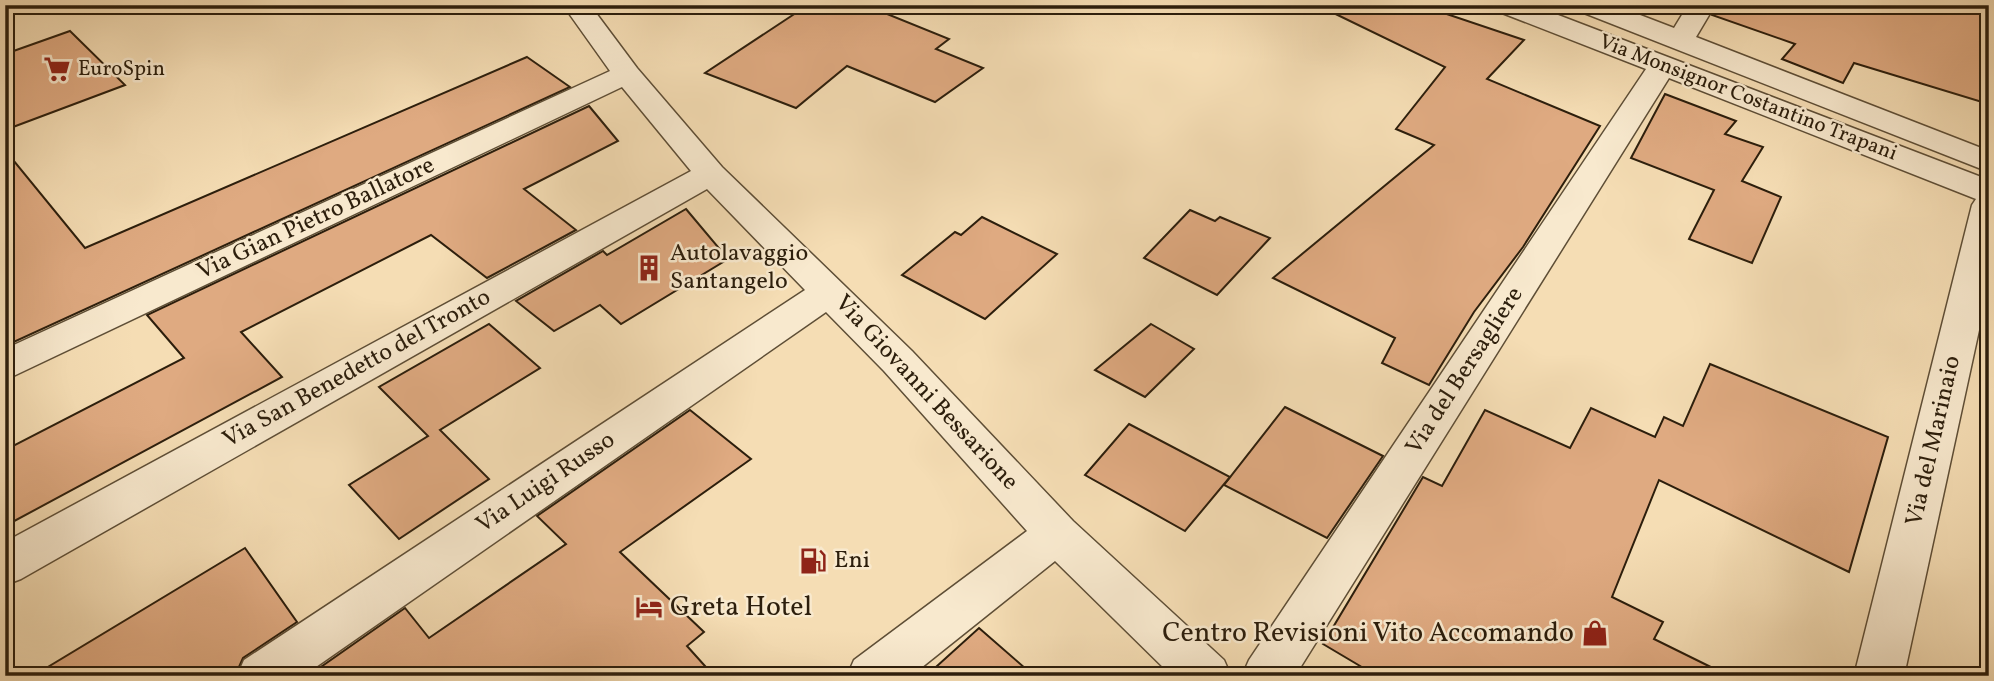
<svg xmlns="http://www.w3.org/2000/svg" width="1994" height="681" font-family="Vollkorn,serif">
<rect width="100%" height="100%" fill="#f5ddb4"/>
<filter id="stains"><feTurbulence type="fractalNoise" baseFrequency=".00286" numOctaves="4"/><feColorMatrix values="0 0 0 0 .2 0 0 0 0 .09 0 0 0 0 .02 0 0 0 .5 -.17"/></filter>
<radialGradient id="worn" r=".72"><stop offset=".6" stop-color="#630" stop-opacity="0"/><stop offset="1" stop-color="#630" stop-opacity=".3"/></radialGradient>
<g fill="#dfaa81" stroke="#2c1e0c" stroke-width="2">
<path d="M808,5H865L949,39L936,49L983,68L935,102L847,66L796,108L705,73Z"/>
<path d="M1317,5H1420L1524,40L1487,79L1600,126L1523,247L1474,312L1429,385L1382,363L1395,338L1273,278L1434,145L1396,129L1445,67Z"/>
<path d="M1717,5H1989V76L1982,102L1854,63L1843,83L1782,59L1795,44L1712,15Z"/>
<path d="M70,31L125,85L5,130V54Z"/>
<path d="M527,57L570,87L5,346V150L85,248Z"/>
<path d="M1665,94L1736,121L1725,134L1763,147L1742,181L1781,197L1752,263L1689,239L1714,190L1631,158Z"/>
<path d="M589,106L618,141L524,189L576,230L487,278L431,235L241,332L282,377L5,526V450L184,358L147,315Z"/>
<path d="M686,209L728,259L621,324L600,305L554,331L516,301L603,251L607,255Z"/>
<path d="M1190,210L1215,221L1220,217L1270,238L1217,295L1144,258Z"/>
<path d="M982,217L1057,254L985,319L902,275L955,232L961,235Z"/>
<path d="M489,324L540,368L440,430L489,479L399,539L349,485L428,436L379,387Z"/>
<path d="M1151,324L1194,349L1145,397L1095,370Z"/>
<path d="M1710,364L1888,437L1849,572L1659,480L1612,597L1663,622L1654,639L1729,676H1377L1323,644L1423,477L1442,486L1485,410L1570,448L1591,408L1655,437L1664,417L1683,426Z"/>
<path d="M1285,407L1383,456L1327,538L1224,485Z"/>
<path d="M690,410L751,459L620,552L704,632L687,646L714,676H308L405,608L429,638L566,544L537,516Z"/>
<path d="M1129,424L1230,477L1185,531L1085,475Z"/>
<path d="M245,548L297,622L243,658L235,676H33Z"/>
<path d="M979,628L1034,676H926Z"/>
</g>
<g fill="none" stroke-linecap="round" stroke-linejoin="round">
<g stroke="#5e4e36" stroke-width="3">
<g id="minor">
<path d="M563,5H590L637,68L722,167L912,351L1073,521L1224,660L1231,676H1172L1055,561L911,676H847L854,660L1027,531L884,371L826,312L303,676H237L244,660L805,290L707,189L21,579L5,585V542L691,171L622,87L5,380V349L610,71Z"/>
<path d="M1494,5H1532L1989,180V284L1904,676H1854L1972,205L1976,199L1669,78L1295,676H1242L1249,660L1646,69L1497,11Z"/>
<path d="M1576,5H1614L1674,28L1688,5H1715L1696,37L1989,151V172L1579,11Z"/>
</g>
</g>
<use href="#minor" fill="#f8e9ce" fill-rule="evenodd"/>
</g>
<defs>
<g id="supermarket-bare" transform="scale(2.1)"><path d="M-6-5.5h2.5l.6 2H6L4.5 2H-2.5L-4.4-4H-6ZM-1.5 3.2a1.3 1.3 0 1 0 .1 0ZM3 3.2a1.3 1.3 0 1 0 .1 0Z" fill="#8f2418" stroke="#f8e9ce" stroke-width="2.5" paint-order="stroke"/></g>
<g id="building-bare" transform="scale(2.1)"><path d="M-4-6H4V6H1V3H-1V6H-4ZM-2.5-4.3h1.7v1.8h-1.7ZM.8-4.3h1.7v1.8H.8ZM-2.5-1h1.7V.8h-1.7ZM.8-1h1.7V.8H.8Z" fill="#8f2418" stroke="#f8e9ce" stroke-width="2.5" paint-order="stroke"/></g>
<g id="fuel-bare" transform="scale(2.1)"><path d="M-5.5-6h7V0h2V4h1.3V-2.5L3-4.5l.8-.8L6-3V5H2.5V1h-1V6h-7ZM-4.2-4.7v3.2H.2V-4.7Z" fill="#8f2418" stroke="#f8e9ce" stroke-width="2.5" paint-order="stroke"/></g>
<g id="hotel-bare" transform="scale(2.1)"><path d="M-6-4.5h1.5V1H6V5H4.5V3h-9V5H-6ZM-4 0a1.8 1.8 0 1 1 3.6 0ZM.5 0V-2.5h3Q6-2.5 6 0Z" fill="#8f2418" stroke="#f8e9ce" stroke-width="2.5" paint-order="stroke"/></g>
<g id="shop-bare" transform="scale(2.1)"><path d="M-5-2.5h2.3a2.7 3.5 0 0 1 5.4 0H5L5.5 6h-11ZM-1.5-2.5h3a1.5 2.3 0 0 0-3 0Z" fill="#8f2418" stroke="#f8e9ce" stroke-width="2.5" paint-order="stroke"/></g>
</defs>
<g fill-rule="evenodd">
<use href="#supermarket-bare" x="57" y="69"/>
<use href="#building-bare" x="649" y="268"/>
<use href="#fuel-bare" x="813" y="561"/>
<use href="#hotel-bare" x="649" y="607"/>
<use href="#shop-bare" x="1595" y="633"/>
</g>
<g text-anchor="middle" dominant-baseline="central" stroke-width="5" stroke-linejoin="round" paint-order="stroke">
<g font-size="21" fill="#2c1e0c" stroke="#f8e9ce" text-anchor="start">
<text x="78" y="69">EuroSpin</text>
</g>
<g font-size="21" fill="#2c1e0c" stroke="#f8e9ce">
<text transform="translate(1748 98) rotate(21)">Via Monsignor Costantino Trapani</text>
</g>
<g font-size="24" fill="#2c1e0c" stroke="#f8e9ce">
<text transform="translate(316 219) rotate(-25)">Via Gian Pietro Ballatore</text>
<text transform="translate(357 369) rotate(-29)">Via San Benedetto del Tronto</text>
<text transform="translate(1465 371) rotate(-57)">Via del Bersagliere</text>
<text transform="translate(926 393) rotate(47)">Via Giovanni Bessarione</text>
<text transform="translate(1934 441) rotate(-77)">Via del Marinaio</text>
<text transform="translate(546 483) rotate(-34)">Via Luigi Russo</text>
</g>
<g font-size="24" fill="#2c1e0c" stroke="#f8e9ce" text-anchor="start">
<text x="670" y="254">Autolavaggio<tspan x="670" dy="28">Santangelo</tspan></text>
<text x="834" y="561">Eni</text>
</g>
<g font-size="28" fill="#2c1e0c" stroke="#f8e9ce" text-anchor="start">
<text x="670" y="607">Greta Hotel</text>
<text x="1574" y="633" text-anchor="end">Centro Revisioni Vito Accomando</text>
</g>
</g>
<rect width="1994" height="681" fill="none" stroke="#f5ddb4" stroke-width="28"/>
<rect x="7" y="7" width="1980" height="667" fill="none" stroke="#2c1e0c" stroke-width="3.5"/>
<rect x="14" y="14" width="1966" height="653" fill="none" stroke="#2c1e0c" stroke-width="2"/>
<rect width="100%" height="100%" filter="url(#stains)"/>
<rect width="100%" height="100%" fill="url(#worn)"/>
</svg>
